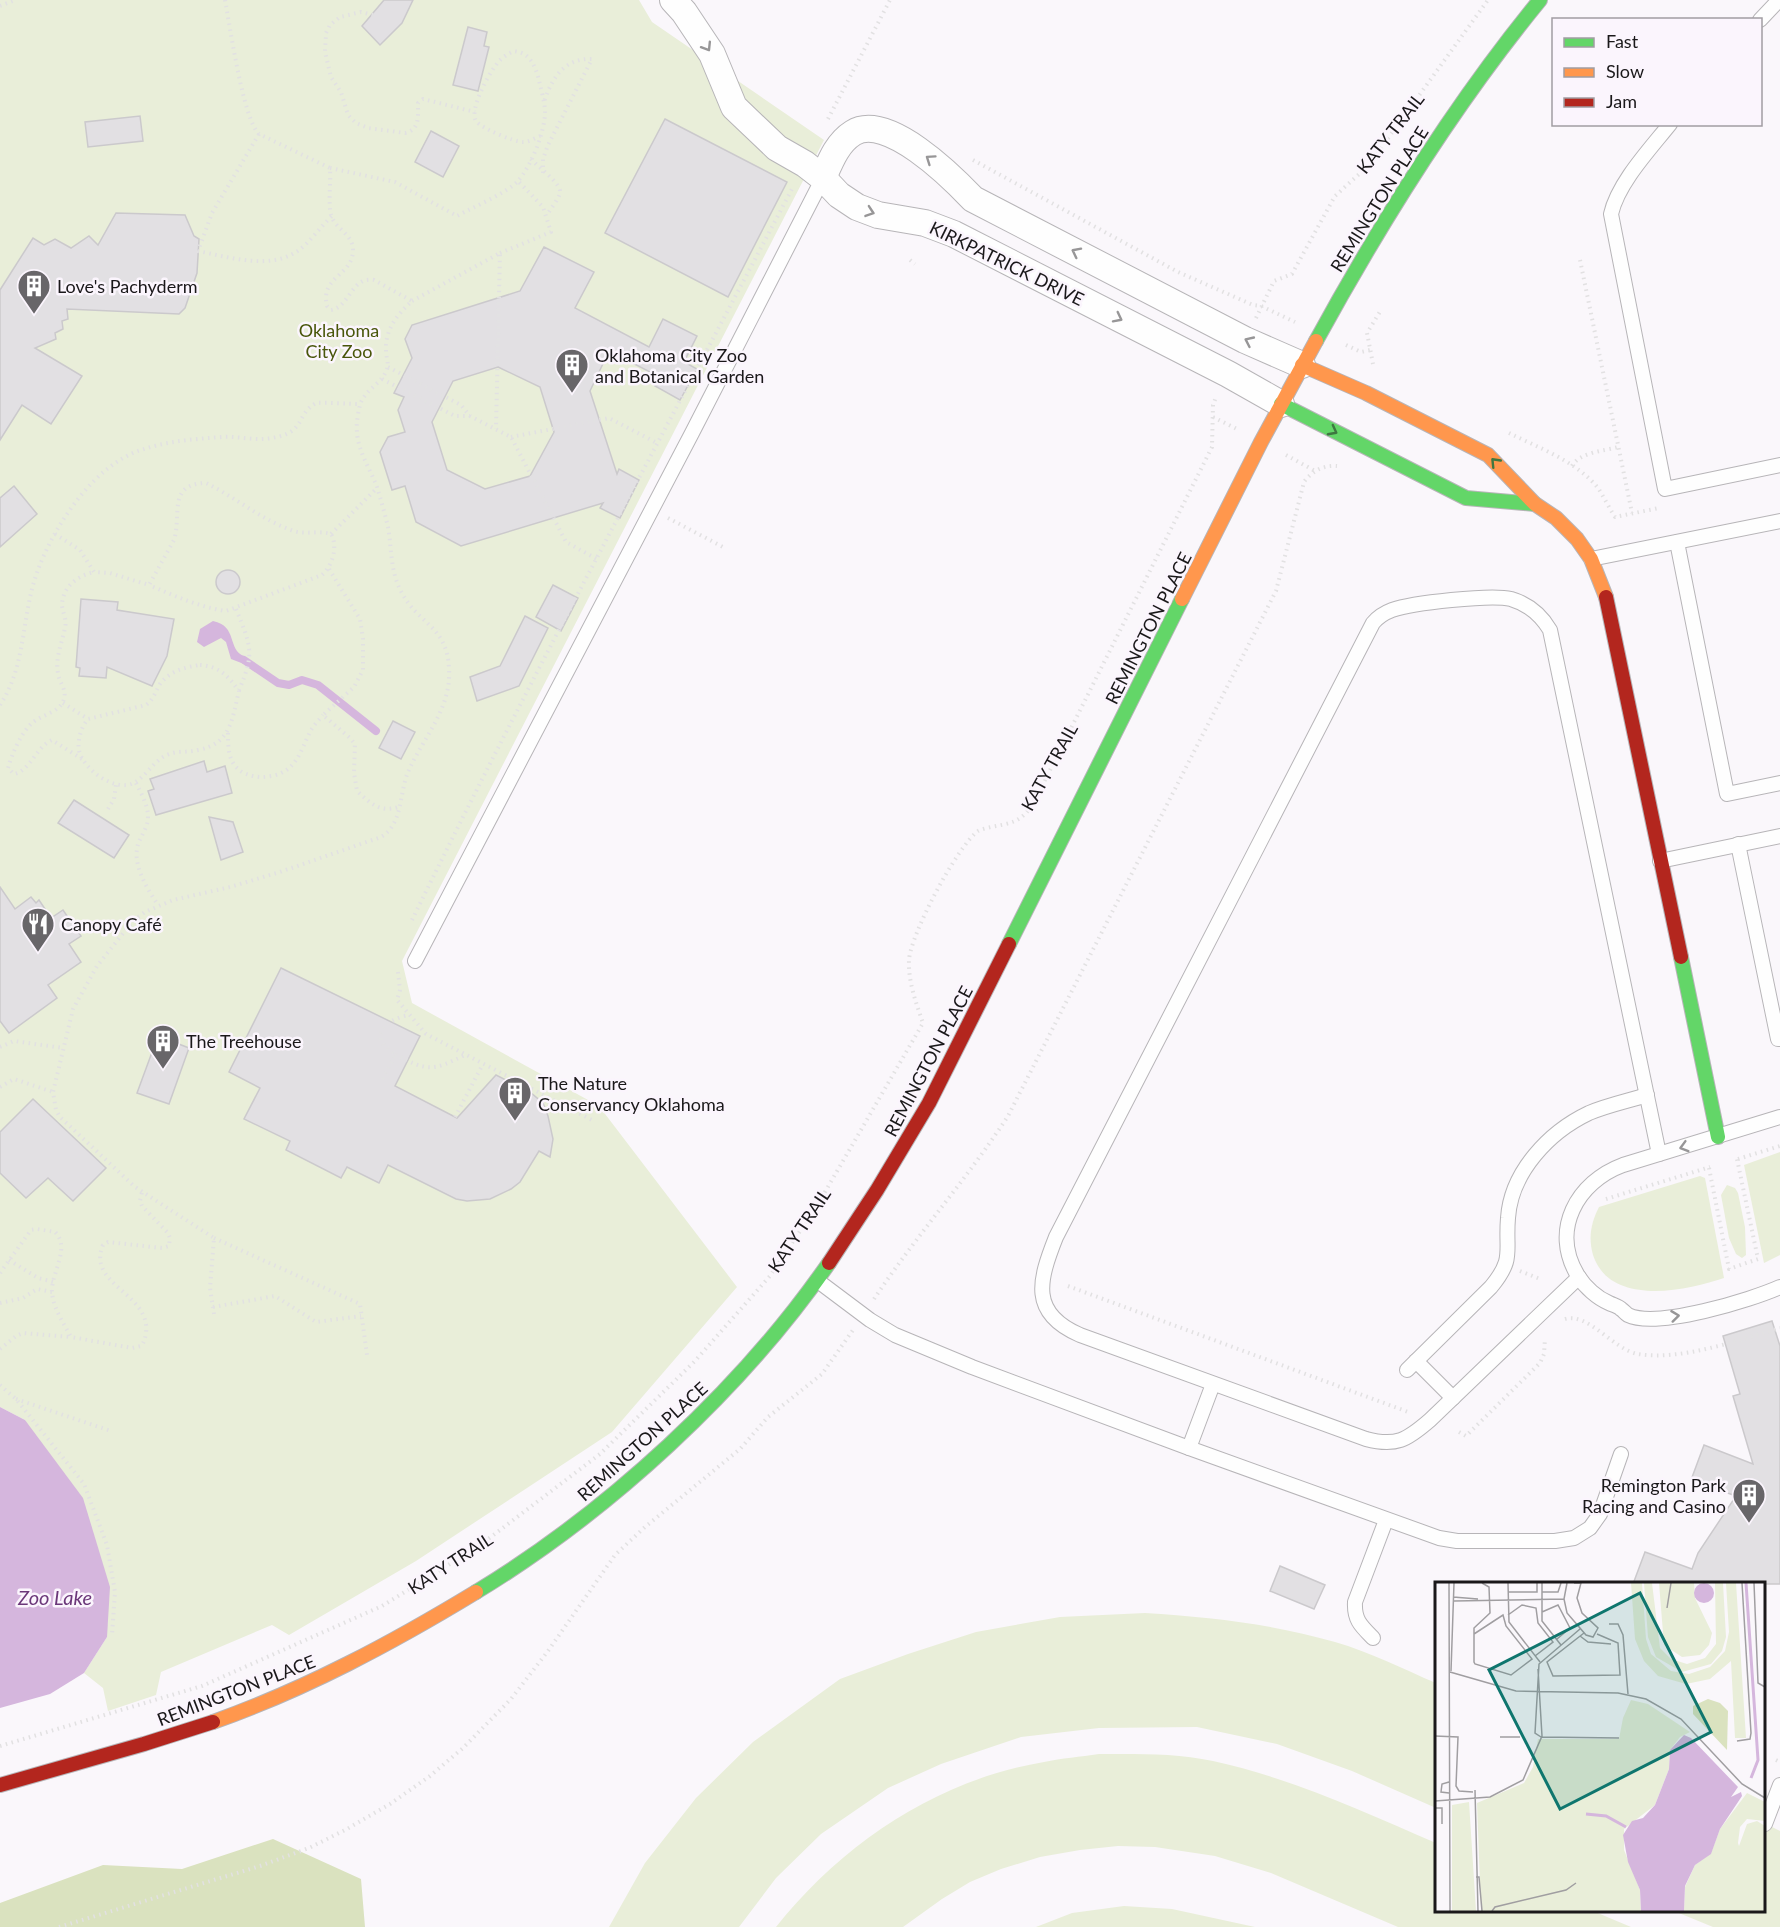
<svg xmlns="http://www.w3.org/2000/svg" width="1780" height="1927" font-family="Lato,sans-serif">
<rect width="100%" height="100%" fill="#faf7fb"/>
<g fill="#e9eed9">
<path d="M0,0H639L652,22L824,140L402,961L412,1003L599,1106L737,1287L612,1432L416,1561L289,1635L272,1625L161,1672L156,1695L108,1711L103,1688L84,1673L107,1637L25,1420L0,1407Z"/>
<path d="M1780,1152V1255L1764,1263L1744,1165Z"/>
<path d="M1700,1176L1705,1178L1724,1278C1686,1291 1610,1307 1593,1255C1588,1237 1591,1223 1599,1207Z"/>
<path d="M1727,1185L1735,1188L1738,1193L1745,1227L1746,1255L1742,1258L1736,1254L1729,1238L1721,1195Z"/>
<path d="M1145,1613C1209,1617 1273,1624 1335,1642C1370,1652 1403,1669 1436,1683V1808L1352,1771L1277,1744L1197,1727L1099,1728L1021,1737L941,1764L888,1788L821,1834L776,1878L739,1927H609L645,1863L696,1798L753,1742L840,1679L908,1654L976,1632L1060,1617Z"/>
<path d="M1099,1754C1137,1754 1176,1753 1213,1761C1291,1778 1364,1812 1436,1843V1910L1593,1911L1631,1927H1398L1271,1873L1215,1856L1155,1847L1118,1846L1080,1850L1040,1857L1001,1869L970,1882L942,1899L903,1927H776C843,1843 937,1780 1044,1762C1062,1758 1080,1757 1099,1754Z"/>
<path d="M1764,1823L1780,1831V1927H1713L1674,1911L1764,1910Z"/>
<path d="M1124,1906L1172,1909L1255,1927H1036L1072,1913Z"/>
</g>
<path fill="#dae2bf" d="M273,1839L361,1879L365,1927H0V1903L103,1865L182,1869Z"/>
<g fill="#d5b6dd">
<path d="M213,621C238,626 227,650 244,656V664L231,659L226,642L221,638L204,647L197,642L200,629Z"/>
<path d="M0,1407L25,1420L83,1498L110,1587L107,1637L84,1673L50,1694L0,1708Z"/>
</g>
<g fill="none" stroke-linecap="round" stroke-linejoin="round">
<path stroke="#d5b6dd" stroke-width="8" d="M244,660L278,683L289,685L302,680L318,685L376,731"/>
</g>
<g fill="#e2e0e3" stroke="#cbc9cc" stroke-width="1.5" fill-rule="evenodd">
<path d="M384,0H413L402,23L380,45L362,26Z"/>
<path d="M468,27L487,32L484,46L489,47L478,91L453,85Z"/>
<path d="M140,116L143,141L88,147L85,122Z"/>
<path d="M665,119L787,182L728,297L605,233Z"/>
<path d="M431,131L459,146L443,177L415,162Z"/>
<path d="M116,213L185,215L194,236L199,239L197,273L185,308L179,314L67,309L68,319L62,321L63,329L55,333L56,339L35,348L82,376L51,424L22,405L0,440V290L33,238L44,245L55,239L71,248L89,236L98,245Z"/>
<path d="M544,247L594,272L575,308L649,347L663,319L697,336L684,362L697,369L680,400L655,386L660,377L609,351L590,391L617,474L619,469L639,480L620,518L600,508L603,503L461,546L416,522L405,486L392,490L380,452L388,437L405,432L398,410L404,397L394,393L412,358L405,339L412,325L520,291ZM498,367L540,387L554,432L530,476L485,489L447,470L432,422L453,381Z"/>
<path d="M14,486L37,514L0,547V498Z"/>
<circle cx="228" cy="582" r="12"/>
<path d="M553,585L578,598L561,631L536,617Z"/>
<path d="M81,599L118,602L117,610L174,619L167,656L152,686L107,667L106,678L79,676L80,668L76,667Z"/>
<path d="M525,616L548,628L519,686L477,701L470,677L500,666Z"/>
<path d="M393,721L415,732L401,759L379,748Z"/>
<path d="M204,761L207,772L225,766L232,793L156,815L148,791L154,789L150,779Z"/>
<path d="M74,800L129,835L114,858L58,823Z"/>
<path d="M209,817L233,822L243,852L221,860Z"/>
<path d="M0,887L15,909L31,897L36,903L39,900L51,918L63,910L81,936L69,944L81,962L48,985L57,998L9,1033L0,1021Z"/>
<path d="M281,968L420,1036L395,1086L457,1118L496,1075L531,1093L543,1103L548,1116L553,1139L550,1157L539,1151L520,1182L511,1189L490,1199L467,1201L456,1199L388,1165L379,1183L347,1167L341,1178L286,1150L290,1141L244,1119L260,1088L229,1072Z"/>
<path d="M158,1036L189,1048L169,1104L137,1093Z"/>
<path d="M33,1099L106,1168L73,1201L48,1178L26,1198L0,1173V1132Z"/>
<path d="M1772,1321L1780,1346V1584H1633L1645,1552L1692,1569L1698,1553L1736,1496L1691,1480L1704,1445L1753,1464L1733,1396L1740,1394L1723,1336Z"/>
<path d="M1280,1566L1325,1585L1314,1609L1270,1591Z"/>
</g>
<g fill="none" stroke-linecap="round" stroke-linejoin="round">
<g stroke="#b7b5b8" stroke-width="16">
<g id="lane">
<path d="M1760,20L1779,0"/>
<path d="M1670,124C1650,149 1618,183 1611,214L1665,489L1780,465"/>
<path d="M1677,542L1727,794L1780,783"/>
<path d="M1591,559L1780,521"/>
<path d="M1738,844L1778,1039H1780"/>
<path d="M1660,861L1780,836"/>
<path d="M415,961L692,433L823,178"/>
<path d="M1780,1117L1623,1165C1577,1182 1550,1230 1578,1276C1585,1287 1597,1298 1609,1303C1613,1305 1618,1306 1621,1309C1624,1311 1625,1313 1628,1315C1657,1329 1751,1300 1780,1287"/>
<path d="M1579,1277L1430,1420C1407,1440 1396,1447 1366,1439L1080,1335C1029,1313 1039,1280 1056,1237L1373,623C1378,617 1384,613 1392,610C1412,603 1491,594 1511,599C1528,604 1541,615 1550,630L1659,1154"/>
<path d="M818,1281L870,1320L895,1335L972,1367L1189,1448L1439,1538L1457,1541H1555L1574,1538L1590,1528L1600,1514L1621,1454"/>
<path d="M1416,1361L1453,1398"/>
<path d="M1407,1370L1491,1287C1515,1258 1505,1252 1508,1218C1511,1172 1549,1132 1589,1113C1608,1105 1628,1101 1647,1095"/>
<path d="M1189,1448L1213,1384"/>
<path d="M1373,1638C1361,1626 1354,1620 1355,1602L1386,1520"/>
<path d="M1765,1824L1780,1785"/>
</g>
</g>
<g stroke="#b7b5b8" stroke-width="28">
<g id="street">
<path d="M673,0L684,12L712,54L734,107L777,148L805,164L823,178L839,195L857,207L878,215L925,223L954,234L1228,374L1281,404"/>
<path d="M823,178C830,162 837,143 853,133C887,112 952,177 973,199L1245,340L1302,365"/>
</g>
</g>
<g stroke="#b7b5b8" stroke-width="16">
<g id="fast">
<path d="M1316,341C1381,222 1453,106 1540,0"/>
<path d="M1281,404L1466,498L1535,504"/>
<path d="M1009,944L1182,599"/>
<path d="M1681,957L1718,1137"/>
<path d="M476,1592C608,1512 741,1390 829,1263"/>
</g>
</g>
<g stroke="#b7b5b8" stroke-width="16">
<g id="slow">
<path d="M1302,365L1366,393L1488,455L1535,504L1556,518L1577,539L1591,559L1606,597"/>
<path d="M1182,599L1261,442L1316,341"/>
<path d="M213,1722C306,1689 392,1643 476,1592"/>
</g>
</g>
<g stroke="#b7b5b8" stroke-width="16">
<g id="jam">
<path d="M1606,597L1681,957"/>
<path d="M829,1263L877,1190L929,1103L1009,944"/>
<path d="M0,1785L144,1744L213,1722"/>
</g>
</g>
<g stroke="#e2e1e2" stroke-width="4" stroke-dasharray="1.5 4.5" stroke-linecap="butt">
<path d="M0,6L15,0"/>
<path d="M373,15L361,12L340,17L330,25L326,33L325,52L331,77L341,92L348,115L356,123L368,128L405,133C420,130 418,116 418,103L423,99L475,112"/>
<path d="M828,119L890,0"/>
<path d="M259,134L212,213L198,251C229,257 271,271 299,250C311,241 321,226 332,216"/>
<path d="M531,159C538,167 562,184 560,193C558,200 551,208 547,215"/>
<path d="M973,160L1178,272L1253,305L1261,306L1295,322"/>
<path d="M330,168L395,182L457,216C473,207 507,193 518,181C531,166 545,132 545,112C545,102 541,90 539,80C535,65 530,53 514,51C507,54 500,59 496,65C488,75 469,110 476,121C481,128 514,142 523,142C529,142 535,138 540,136"/>
<path d="M543,173V159L548,145L592,59C564,58 552,78 544,102"/>
<path d="M500,253L551,232L543,207L518,181"/>
<path d="M910,260L915,264"/>
<path d="M1580,260L1632,513"/>
<path d="M412,301L500,253L496,429"/>
<path d="M1256,318L1274,281L1292,274L1335,196L1368,166L1488,0"/>
<path d="M1346,345L1361,352L1370,350"/>
<path d="M1373,364L1367,333L1381,310"/>
<path d="M388,367L461,405L470,416L511,437L566,542L597,559"/>
<path d="M382,379L455,416H470"/>
<path d="M1213,417L1237,429"/>
<path d="M1509,433C1539,448 1576,461 1598,488C1604,497 1609,508 1615,517L1659,508"/>
<path d="M511,437L609,418L657,443"/>
<path d="M1286,455L1315,471"/>
<path d="M1572,466C1580,452 1604,451 1618,447"/>
<path d="M668,518L723,547"/>
<path d="M55,534L80,550L94,572L110,573L149,585L174,540C182,514 167,484 206,483C235,497 263,521 294,531C306,535 318,530 331,534C338,546 333,565 322,575L226,611C199,607 175,596 149,585"/>
<path d="M331,534L377,488"/>
<path d="M329,569L360,619L363,639V670L354,687L323,715L350,738L355,744L354,773L357,791C370,803 380,813 398,807"/>
<path d="M236,609C251,646 255,653 239,690"/>
<path d="M200,665C219,666 228,676 239,691C232,719 231,744 198,750C188,753 177,750 167,755C151,762 143,783 127,785C110,787 87,771 80,754C76,743 81,727 88,719L146,705C154,699 155,692 160,684C170,671 185,667 200,665Z"/>
<path d="M63,703L88,719"/>
<path d="M0,705C27,665 21,614 38,570C54,526 94,465 141,450C167,441 195,439 222,437C238,436 255,441 272,438C307,432 295,415 316,403C318,402 352,404 360,404"/>
<path d="M228,733C228,748 228,765 244,773C253,777 262,778 271,776C295,772 300,753 309,734C312,727 318,721 323,715"/>
<path d="M82,759L52,740C36,747 30,771 14,774L8,768C12,754 21,733 32,723C41,715 61,712 64,699C67,689 59,683 58,673C55,658 62,643 65,628C67,620 63,613 62,606C62,587 77,576 94,572"/>
<path d="M136,783C143,797 152,812 146,827C143,835 138,841 137,849C134,868 148,890 158,905"/>
<path d="M108,809L114,799L116,785"/>
<path d="M412,920C533,672 665,431 793,187"/>
<path d="M398,972L400,990L397,1000L426,1034L592,1120"/>
<path d="M0,1047L14,1041L63,1048"/>
<path d="M395,1054C428,1072 432,1071 465,1055"/>
<path d="M383,1079L395,1054C391,1051 382,1045 381,1040C378,1024 398,1017 409,1015"/>
<path d="M0,1087L14,1079L53,1092"/>
<path d="M455,1117L483,1064"/>
<path d="M1738,1159L1780,1146"/>
<path d="M1709,1168L1729,1269L1758,1259L1737,1159"/>
<path d="M1606,1199L1710,1167"/>
<path d="M214,1238L360,1304L367,1355"/>
<path d="M9,1260L38,1278L54,1282"/>
<path d="M1520,1271L1540,1279"/>
<path d="M0,1273L31,1230L37,1229L55,1232C71,1248 51,1273 52,1292C53,1308 64,1324 71,1337L132,1348L141,1346C145,1341 145,1338 146,1333C151,1293 86,1285 103,1245L108,1242L162,1248L169,1246L170,1238L168,1233L142,1206L140,1201L142,1192"/>
<path d="M1068,1286L1411,1413"/>
<path d="M874,1299C916,1236 967,1179 1008,1116L1276,591L1304,482C1312,471 1323,465 1337,466"/>
<path d="M0,1303L23,1298L37,1289L52,1292"/>
<path d="M213,1307L275,1296L316,1322L361,1316"/>
<path d="M214,1314L210,1288L214,1238L135,1187L60,1117L56,1110L53,1092L73,1009L97,966L133,921L145,912L173,900L230,887L280,872L381,837C403,824 399,794 408,772C423,738 452,708 449,668C447,626 418,624 402,593C390,572 392,550 388,527C385,514 381,500 377,487C370,469 358,451 357,432C356,424 358,413 360,405C365,389 382,384 387,369C389,363 386,357 386,351C385,329 397,315 412,301L374,280C351,276 350,307 331,310L327,306C320,276 353,276 353,250C353,234 335,229 331,215C328,203 331,181 330,168L259,134C243,119 230,26 225,0"/>
<path d="M1565,1319C1588,1312 1614,1350 1638,1354C1681,1361 1739,1340 1780,1328"/>
<path d="M0,1349L16,1336L23,1333L71,1337"/>
<path d="M0,1385L16,1399L84,1484L107,1545L115,1592L112,1635"/>
<path d="M16,1399L111,1431"/>
<path d="M1459,1432L1466,1436L1540,1363L1544,1354L1545,1338"/>
<path d="M0,1746L202,1686L382,1606L479,1546L600,1454L695,1361L770,1276L818,1204L923,1023C916,1003 908,981 909,960C911,933 957,847 978,831C982,829 987,828 991,827C1012,823 1021,822 1033,804L1212,447L1213,405L1216,397"/>
<path d="M1776,1760L1780,1762"/>
<path d="M59,1927L260,1866L309,1848L347,1829L390,1804L430,1776L463,1748L511,1699L548,1651L615,1555L645,1527L740,1449L768,1417L822,1374L853,1330"/>
</g>
<use href="#lane" stroke="#fefefe" stroke-width="14"/>
<use href="#street" stroke="#fefefe" stroke-width="26"/>
<use href="#fast" stroke="#63d668" stroke-width="14"/>
<use href="#slow" stroke="#ff974d" stroke-width="14"/>
<use href="#jam" stroke="#b3261e" stroke-width="14"/>
</g>
<defs><path id="oneway-chevron" d="M-2-3.5L2.5 0L-2 3.5" fill="none" stroke-width="1.6" stroke-linecap="round" stroke-linejoin="round" transform="scale(1.5)"/></defs>
<g stroke="#979697">
<use href="#oneway-chevron" transform="translate(707 47) rotate(58)"/>
<use href="#oneway-chevron" transform="translate(930 159) rotate(-145)"/>
<use href="#oneway-chevron" transform="translate(870 212) rotate(19)"/>
<use href="#oneway-chevron" transform="translate(1076 252) rotate(-153)"/>
<use href="#oneway-chevron" transform="translate(1118 318) rotate(27)"/>
<use href="#oneway-chevron" transform="translate(1249 341) rotate(-155)"/>
<use href="#oneway-chevron" transform="translate(1684 1147) rotate(164)"/>
<use href="#oneway-chevron" transform="translate(1675 1316) rotate(-7)"/>
</g>
<g stroke="#3e7741">
<use href="#oneway-chevron" transform="translate(1333 431) rotate(28)"/>
<use href="#oneway-chevron" transform="translate(1495 462) rotate(-134)"/>
</g>
<defs>
<g id="building-pin" transform="scale(1.725)"><path d="M0 17L-7.5 6A9.5 9.5 0 1 1 7.5 6Z" fill="#686669" stroke="#fbf5fd"/><path d="M-4-6H4V6H1V3H-1V6H-4ZM-2.5-4.3h1.7v1.8h-1.7ZM.8-4.3h1.7v1.8H.8ZM-2.5-1h1.7V.8h-1.7ZM.8-1h1.7V.8H.8Z" fill="#fff"/></g>
<g id="restaurant-pin" transform="scale(1.725)"><path d="M0 17L-7.5 6A9.5 9.5 0 1 1 7.5 6Z" fill="#686669" stroke="#fbf5fd"/><path d="M-5-6h1v4h1v-4h1v4h1v-4h1v5L-1.5 .5V6h-2V.5L-5-1ZM5-6V6H3V1.5H1.5Q1.5-4 5-6Z" fill="#fff"/></g>
</defs>
<g fill-rule="evenodd">
<use href="#building-pin" x="34" y="286"/>
<use href="#building-pin" x="572" y="365"/>
<use href="#restaurant-pin" x="38" y="924"/>
<use href="#building-pin" x="163" y="1041"/>
<use href="#building-pin" x="515" y="1093"/>
<use href="#building-pin" x="1749" y="1495"/>
</g>
<g text-anchor="middle" dominant-baseline="central" stroke-width="5" stroke-linejoin="round" paint-order="stroke">
<g font-size="18" fill="#1a181a" stroke="#fbf5fd">
<text transform="translate(1390 133) rotate(-52)">KATY TRAIL</text>
<text transform="translate(1379 199) rotate(-58)">REMINGTON PLACE</text>
<text transform="translate(1007 263) rotate(26)">KIRKPATRICK DRIVE</text>
<text transform="translate(1148 628) rotate(-63)">REMINGTON PLACE</text>
<text transform="translate(1049 767) rotate(-61)">KATY TRAIL</text>
<text transform="translate(928 1061) rotate(-62)">REMINGTON PLACE</text>
<text transform="translate(799 1230) rotate(-56)">KATY TRAIL</text>
<text transform="translate(642 1441) rotate(-42)">REMINGTON PLACE</text>
<text transform="translate(450 1563) rotate(-33)">KATY TRAIL</text>
<text transform="translate(236 1690) rotate(-21)">REMINGTON PLACE</text>
</g>
<g font-size="18" fill="#1a181a" stroke="#fbf5fd" text-anchor="start">
<text x="57" y="286">Love's Pachyderm</text>
<text x="595" y="355">Oklahoma City Zoo<tspan x="595" dy="21">and Botanical Garden</tspan></text>
<text x="61" y="924">Canopy Café</text>
<text x="186" y="1041">The Treehouse</text>
<text x="538" y="1083">The Nature<tspan x="538" dy="21">Conservancy Oklahoma</tspan></text>
<text x="1726" y="1485" text-anchor="end">Remington Park<tspan x="1726" dy="21">Racing and Casino</tspan></text>
</g>
<g font-size="18" fill="#49560b" stroke="#fbf5fd">
<text x="339" y="330">Oklahoma<tspan x="339" dy="21">City Zoo</tspan></text>
</g>
<g font-size="20" font-style="italic" fill="#6b3779" stroke="#fbf5fd">
<text x="55" y="1597">Zoo Lake</text>
</g>
</g>
<g transform="translate(1435 1582)">
<rect width="330" height="330" fill="#faf7fb"/>
<path d="M196,1H207L211,57L216,72L236,89L254,92L275,85L290,69L294,50L291,1H301L311,156H300L296,79L275,97L251,102L223,94L209,79L200,57ZM209,1H217L225,66L236,77L252,82L270,76L281,62L280,1H288L291,55L287,69L276,82L247,90L221,75L213,55ZM224,1H259L260,16L277,51L274,63L265,73L247,75L229,63ZM196,118L213,122L255,150L245,155L235,168L234,187L220,223L189,247V268L205,308L206,329H46L42,221L89,201L98,185L103,157H184L188,136ZM312,211L330,220V239L312,237L305,245L303,261L304,264L312,242L322,239L330,244V329H249L250,305L260,283L276,271L285,247ZM34,220L41,329H17V223Z" fill="#e9eed9"/>
<path d="M273,117L285,121L293,129L292,168L258,132V124Z" fill="#dae2bf"/>
<path d="M259 11a10 10 0 1 1 20 0a10 10 0 1 1-20 0ZM249,153L256,156L303,205L296,215L306,210L307,214L285,247L276,272L260,283L250,304L249,329H206L205,308L193,280L188,253L197,239L208,236L220,223L234,187L235,168Z" fill="#d5b6dd"/>
<path fill="none" stroke="#d5b6dd" stroke-width="3" d="M311,1L323,178L316,196M151,232L171,234L191,245"/>
<path fill="none" stroke="#a09ea1" stroke-width="1.5" d="M14,1L15,329M73,1L74,40L105,80M107,1V39L126,63M132,1L129,17L132,31L151,53L158,55L163,46L147,31L142,16L146,1H139M319,1L323,101L330,105M73,10H102V1M107,10H123L126,1M18,15L43,17M19,19L129,17M232,26L236,1M107,30L123,23L135,46L122,57M73,33L87,23L101,26L103,41L118,60L100,74M174,42H183L188,53L193,112M149,51L112,80L118,94L185,93L183,61L162,52M39,52L68,33L71,44L97,77L76,93L40,82L39,80V46L55,31L54,5L47,1M145,54L153,60L176,62M16,89L19,1M15,90L81,109L183,111L211,117L246,137L307,202L330,216M0,154L23,155L21,204L24,209L38,210M65,155H85M106,155L100,151L104,82L145,47M106,155L184,156M302,159L315,157L316,151L307,1M40,208L43,329M14,211L6,210L7,202L14,200M0,219L55,215L88,198L107,154L103,87M0,226H7V242M41,295H44L47,329M57,329L60,325L131,308L141,301"/>
<path fill="#0f766e" fill-opacity="0.15" stroke="#0f766e" stroke-width="3" d="M205,11L276,150L125,227L54,88Z"/>
<rect width="330" height="330" fill="none" stroke="#1a181a" stroke-width="3"/>
</g>
<rect x="1552" y="18" width="210" height="108" fill="#fbf5fd" stroke="#a19da2" stroke-width="1.5"/>
<rect x="1564" y="38" width="30" height="9" fill="#63d668" stroke="#a19da2" stroke-width="1.5"/>
<text x="1606" y="48" font-size="18" fill="#1a181a">Fast</text>
<rect x="1564" y="68" width="30" height="9" fill="#ff974d" stroke="#a19da2" stroke-width="1.5"/>
<text x="1606" y="78" font-size="18" fill="#1a181a">Slow</text>
<rect x="1564" y="98" width="30" height="9" fill="#b3261e" stroke="#a19da2" stroke-width="1.5"/>
<text x="1606" y="108" font-size="18" fill="#1a181a">Jam</text>
</svg>
